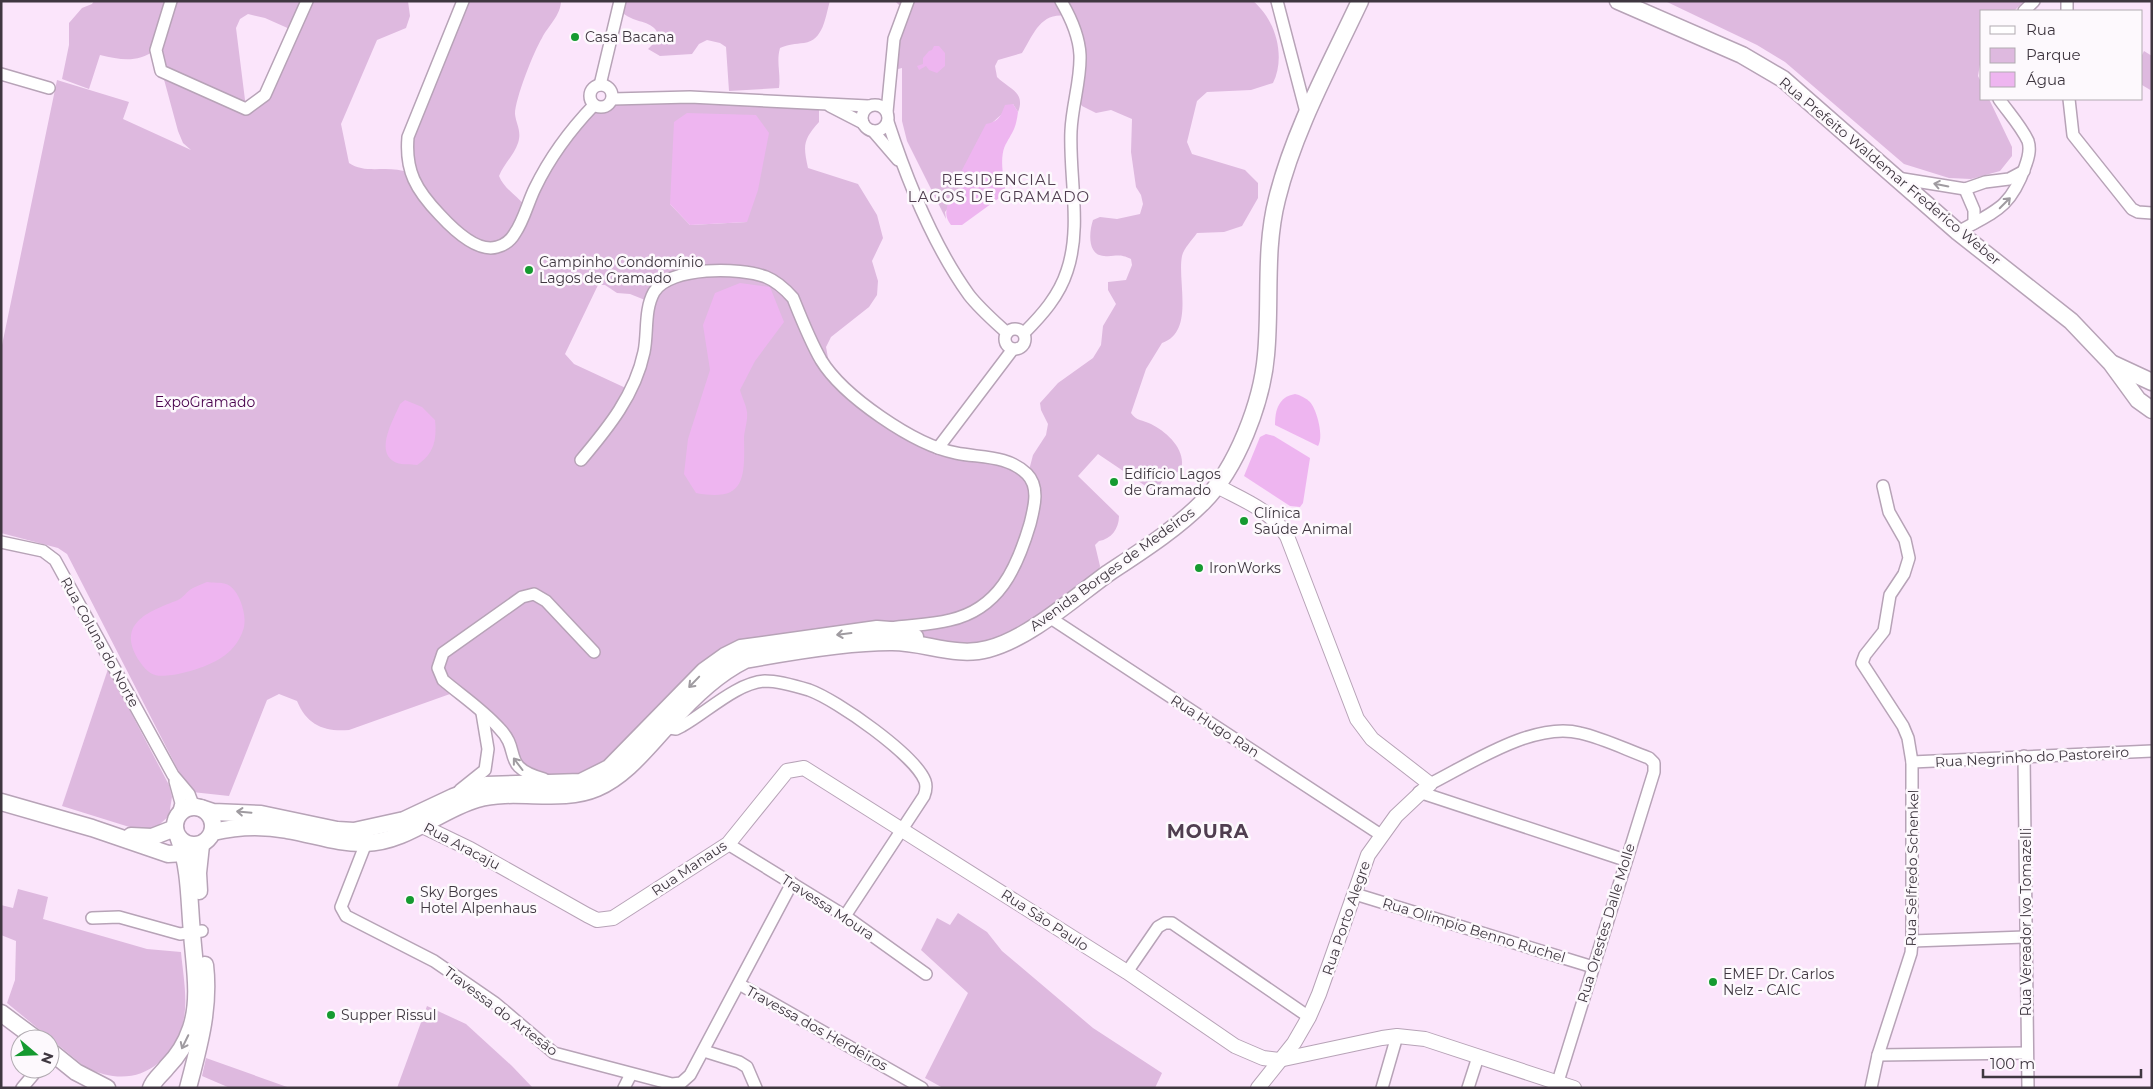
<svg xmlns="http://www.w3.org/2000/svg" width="2153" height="1089" font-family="Montserrat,sans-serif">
<rect width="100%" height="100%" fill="#fbe5fb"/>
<g fill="#deb9df" fill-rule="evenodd">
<path d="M94,1H408L410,16L406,28L377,40L341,124L349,163C366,175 388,164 410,173L406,158L463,1H561C561,15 548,26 542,38C534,51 515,99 515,114C516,124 522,131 518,143C514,155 504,164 499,176C504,189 517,195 526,207L553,154L598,107L607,106L612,99L819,105V122C803,140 803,145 808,168L858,184L877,215L883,238L872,261L878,281L877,295L869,307L831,337L826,347L831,374L918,439L1007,461L1028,474L1033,455L1046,435L1048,424L1041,410L1040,403L1058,383L1093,358L1101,345L1103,326L1116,304L1108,290V282L1126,280L1132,265L1131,259C1118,253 1116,257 1104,256C1087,255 1089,232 1093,220L1100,217L1117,219L1140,214L1143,204L1141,195L1136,187L1131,152L1132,119L1111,110L1096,113L1082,106L1076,96L1079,74L1071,17C1041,9 1034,34 1022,53L998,60L995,66L997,77C1009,89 1026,92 1018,112L1013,104L992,123L965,174L957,197L945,212L946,219L907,141L902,121V68L890,71L904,10L895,1H1253C1276,20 1286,57 1273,83L1251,90L1207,92L1197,101L1187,142L1192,154L1245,170L1258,183V198L1242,226L1224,232L1197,233C1192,240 1184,248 1182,256C1177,281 1195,332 1162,343L1146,369L1131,413C1136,421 1143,420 1151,424C1167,432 1187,450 1181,470L1162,481L1159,487L1150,489L1098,454L1078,476L1119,516C1119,529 1111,539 1099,541L1095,545L1100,566L1098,575L1020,635L941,650L741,648L581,782L524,772C502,729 491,718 450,694L349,730C324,732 307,725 297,701L279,694L267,700L229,796L192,792L178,770L67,554L58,548L1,533V350L57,80L129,102L123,119L191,150L183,143L178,131L156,50C136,63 122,60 100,55L89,89L62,79L69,45V23L82,8L92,4ZM248,14L265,18L292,30L265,95L246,108L236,28L240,19ZM670,204L747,222L690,225ZM598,285H605L617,293L630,294L650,302L630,390L574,364L565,354Z"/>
<path d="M620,1H830C825,17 824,40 804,43C795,44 789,44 780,48C776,62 781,74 779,88L729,91L726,47L720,43L707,40L699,44L692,54L660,56L648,49L659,38C657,23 642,23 631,18C626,16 622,12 617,9Z"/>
<path d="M1665,1H2024L2014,11H1982V53L1978,76L1982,84V99H1989L2012,147V156L2000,171L1971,179L1949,178L1904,164L1785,62L1757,45Z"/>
<path d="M2144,51L2152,56V91L2142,85V55Z"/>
<path d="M108,669L169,785L172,797L169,816L152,831L139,830L62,806Z"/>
<path d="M18,889L48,897L43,919L147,949L181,952C183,975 189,1003 182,1026C166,1072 129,1089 85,1067L7,1003L15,980L16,941L1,935V905L13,908Z"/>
<path d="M958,913L987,932L1002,951L1093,1028L1162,1073L1155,1088H943L925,1078L968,993L921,950L937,918L950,925Z"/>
<path d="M427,1006L466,1024L512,1066L533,1088H397Z"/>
<path d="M206,1058L290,1088H230L202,1076Z"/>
</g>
<g fill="#eeb5f0">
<path d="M934,46H939L945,53V66L937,73L929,70L926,66L919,70L917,66L923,64V58L929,51L932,50Z"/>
<path d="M1013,104L1018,112C1016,127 1014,130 1007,142C998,156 1004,178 1006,193L962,225H951C944,216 946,210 949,200L957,197L965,174L962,170L986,124C999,122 1001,115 1005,105Z"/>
<path d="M687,113L756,115L769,133L758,190L747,222L690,225L670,204L674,122Z"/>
<path d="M740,283L770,287L784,322L755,361L740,390C742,397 746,405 747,412C748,421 744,431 744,439C745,480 744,502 696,493L684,474L688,439L710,370L703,325L715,293Z"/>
<path d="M1295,394C1300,395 1306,398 1310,402C1317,410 1324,437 1318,446L1275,425C1275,409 1279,397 1295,394Z"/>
<path d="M405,400L422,407L435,420C437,440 434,454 417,465C411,464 402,465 397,463C373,453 394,419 400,404Z"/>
<path d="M1266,434L1274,436L1310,458L1303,503L1300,507L1290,506L1244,476L1260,437Z"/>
<path d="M207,582C212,583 221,582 226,584C239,588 247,615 244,627C242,635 237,644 231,650C217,664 191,672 172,675C156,677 150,676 140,662C115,624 147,612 178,600C183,598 187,591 193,588C197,586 202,584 207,582Z"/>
</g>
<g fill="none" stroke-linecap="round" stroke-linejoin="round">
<g stroke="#b7a3b7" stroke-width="14">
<g id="minor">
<path d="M171,1L156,50L161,71L246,109L265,95L307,1"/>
<path d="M463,1L408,137C405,171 416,190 440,215C452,228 477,253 497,247C505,245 511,240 515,233C524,220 528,202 535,188C550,157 570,130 594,105"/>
<path d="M1277,1L1307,116"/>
<path d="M2067,1V11"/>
<path d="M2024,11L2034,1"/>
<path d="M1,74L49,88"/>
<circle cx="601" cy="96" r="11"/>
<path d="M600,85L620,1"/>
<path d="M612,99L690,97L868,106"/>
<path d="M2069,99L2073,135L2132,209L2138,212L2152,213"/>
<circle cx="875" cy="118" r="13"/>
<path d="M830,106L863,123"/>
<path d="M887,112L894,39L908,1"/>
<path d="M888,122C907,180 933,245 969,295C980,309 994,321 1007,333"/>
<path d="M873,131L898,160"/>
<path d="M1897,178L1965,189L1985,182L2009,179L2024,171"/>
<path d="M1965,189L1974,210V223"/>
<path d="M1958,232C1995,211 2010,209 2025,167C2028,159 2031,150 2028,141C2021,126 2008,112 1999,99"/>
<circle cx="1015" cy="339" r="10"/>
<path d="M1024,333C1042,315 1059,296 1067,271C1082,227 1069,176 1071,131C1072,105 1081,80 1080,55C1079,35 1071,18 1061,1"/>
<path d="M938,448L1013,349"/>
<path d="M581,460C608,428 635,395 644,352C648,333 644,310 654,292C670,266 740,267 766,277C776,281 785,289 793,298C801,318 810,341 821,360C843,396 914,445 956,453C980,458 1008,455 1027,474C1040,487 1034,508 1030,524C1017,568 999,609 950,620C931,625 910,625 890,628"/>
<path d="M1,542L43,551L55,560L173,775L189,794L192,802L201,808"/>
<path d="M1049,617L1381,835"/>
<path d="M662,727L676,729L682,726C706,713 736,683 765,681C778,681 796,686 809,690C837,700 915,755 925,781C927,787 926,791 924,796L845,916"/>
<path d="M2024,756L2028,1088"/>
<path d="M1912,762L2152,751"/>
<path d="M544,779C499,766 523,752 499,728C483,710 462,696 443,680L438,668L443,653L522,597L534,594L546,601L594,652"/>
<path d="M175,781L181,803L178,815"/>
<path d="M1430,784C1470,764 1534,721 1580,733C1603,738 1627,750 1649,758L1654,763V772L1556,1088"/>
<path d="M460,790L485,770L488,749L482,713"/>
<path d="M1419,792L1625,860"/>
<path d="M366,843L341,907L346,916L434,961L495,1003L554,1053L672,1084L681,1083L690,1075L792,883"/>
<path d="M728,844L845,916L926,974"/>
<path d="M1355,894L1593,967"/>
<path d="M92,918L119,917L180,934L202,931"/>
<path d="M1912,941L2025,937"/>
<path d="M1127,972L1158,927L1165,923H1172L1309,1017"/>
<path d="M739,984L922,1088"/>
<path d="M704,1051L739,1062L747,1067L756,1088"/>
<path d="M1878,1055L2027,1053"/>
<path d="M22,1088L38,1069"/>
<path d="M624,1088L631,1074"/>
<path d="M1382,1088L1397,1036"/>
<path d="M1468,1088L1478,1057"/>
<path d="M1871,1088L1878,1055L1911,953L1912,941V762L1908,738L1903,726L1862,663L1865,655L1884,631L1890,595L1904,574L1909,558L1905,540L1889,512L1883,486"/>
</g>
</g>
<g stroke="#b7a3b7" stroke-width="16">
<g id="tertiary">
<path d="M1217,486C1243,500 1271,510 1287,536L1357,719L1372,739L1430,784L1396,816L1368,855L1319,994L1309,1017L1294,1043L1258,1088"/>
<path d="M414,822L470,849L587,915L597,920L613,918L728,844L787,771L804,768L1127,972L1235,1046L1263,1058L1279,1060L1382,1038L1397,1036L1425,1039L1574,1088"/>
</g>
</g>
<g stroke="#b7a3b7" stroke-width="19">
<g id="secondary">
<path d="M1618,1L1742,55L1783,79L1958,232L2071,321L2111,363L2138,400L2152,410"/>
<path d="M2113,364L2152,382"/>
<path d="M1,802L92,828L168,854L184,853L191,847"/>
<circle cx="194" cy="826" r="19"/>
<path d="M201,808L213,812L261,814L337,830L354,831L404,820L453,797L486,785L581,782L609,768L704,671L725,656L741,648L877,629L890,630L915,637"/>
<path d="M213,832C238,826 261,825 287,830C313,834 339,844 365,843C407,842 439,810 477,799C516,788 560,804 597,788C627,775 648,746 670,723C690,700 717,674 745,660C788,652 846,642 890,642C923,641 955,658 988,649C1028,639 1074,598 1107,574C1140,552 1175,530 1203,502C1237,468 1262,402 1266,355C1271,303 1264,250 1277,199C1294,130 1330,65 1360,1"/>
<path d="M131,836L152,837L175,828"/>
<path d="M199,891L198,873L201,845"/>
<path d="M1,1013L36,1039"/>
<path d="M50,1051L76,1072L107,1088"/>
<path d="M151,1088C154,1079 162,1074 167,1067C178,1056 186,1043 191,1028C201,998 194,964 192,933C189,901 190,869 179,839"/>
<path d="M188,1088C199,1046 210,1008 205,965"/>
</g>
</g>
<use href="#minor" stroke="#fff" stroke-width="11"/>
<use href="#tertiary" stroke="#fff" stroke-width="14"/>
<use href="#secondary" stroke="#fff" stroke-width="16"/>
</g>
<defs><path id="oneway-shaft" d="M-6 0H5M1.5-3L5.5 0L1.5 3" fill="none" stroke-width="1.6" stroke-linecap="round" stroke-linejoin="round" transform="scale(1.25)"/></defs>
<g stroke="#9f9ba0">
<use href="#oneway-shaft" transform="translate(1941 185) rotate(-169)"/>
<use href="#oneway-shaft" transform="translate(2005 203) rotate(-45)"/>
<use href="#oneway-shaft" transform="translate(844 634) rotate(173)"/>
<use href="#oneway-shaft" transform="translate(694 682) rotate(134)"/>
<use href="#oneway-shaft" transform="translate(518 764) rotate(-127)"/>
<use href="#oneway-shaft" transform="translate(244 812) rotate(-175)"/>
<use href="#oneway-shaft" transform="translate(185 1042) rotate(116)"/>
</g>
<g fill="#159a30" stroke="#fdf9fd" stroke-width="2">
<circle cx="575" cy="37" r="5"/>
<circle cx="529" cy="270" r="5"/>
<circle cx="1114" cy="482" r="5"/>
<circle cx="1244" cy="521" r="5"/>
<circle cx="1199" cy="568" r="5"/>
<circle cx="410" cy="900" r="5"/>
<circle cx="1713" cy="982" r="5"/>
<circle cx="331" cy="1015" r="5"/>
</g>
<g text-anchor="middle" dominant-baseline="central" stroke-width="5" stroke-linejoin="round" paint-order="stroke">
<g font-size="14" fill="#3f3740" stroke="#fdf9fd" text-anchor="start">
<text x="585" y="37">Casa Bacana</text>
<text x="539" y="262">Campinho Condomínio<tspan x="539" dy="16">Lagos de Gramado</tspan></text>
<text x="1124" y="474">Edifício Lagos<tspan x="1124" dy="16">de Gramado</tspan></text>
<text x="1254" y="513">Clínica<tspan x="1254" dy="16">Saúde Animal</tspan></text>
<text x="1209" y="568">IronWorks</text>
<text x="420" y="892">Sky Borges<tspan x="420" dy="16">Hotel Alpenhaus</tspan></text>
<text x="1723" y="974">EMEF Dr. Carlos<tspan x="1723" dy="16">Nelz - CAIC</tspan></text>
<text x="341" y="1015">Supper Rissul</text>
</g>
<g font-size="14" fill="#3f3740" stroke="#fdf9fd">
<text transform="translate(1890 171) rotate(40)">Rua Prefeito Waldemar Frederico Weber</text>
<text transform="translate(1112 569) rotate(-36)">Avenida Borges de Medeiros</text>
<text transform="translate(100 642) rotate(61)">Rua Coluna do Norte</text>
<text transform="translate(1215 726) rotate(33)">Rua Hugo Ran</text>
<text transform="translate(2032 757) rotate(-3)">Rua Negrinho do Pastoreiro</text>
<text transform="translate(462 846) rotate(28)">Rua Aracaju</text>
<text transform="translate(689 868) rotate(-34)">Rua Manaus</text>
<text transform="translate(1912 868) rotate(-89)">Rua Selfredo Schenkel</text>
<text transform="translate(828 907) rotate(33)">Travessa Moura</text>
<text transform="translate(1346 918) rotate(-71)">Rua Porto Alegre</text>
<text transform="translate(1045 920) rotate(33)">Rua São Paulo</text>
<text transform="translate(2026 922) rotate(-90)">Rua Vereador Ivo Tomazelli</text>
<text transform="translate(1606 923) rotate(-73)">Rua Orestes Dalle Molle</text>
<text transform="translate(1474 930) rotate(17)">Rua Olimpio Benno Ruchel</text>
<text transform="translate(501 1011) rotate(37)">Travessa do Artesão</text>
<text transform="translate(817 1028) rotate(29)">Travessa dos Herdeiros</text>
</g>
<g font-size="14" fill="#49024d" stroke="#fdf9fd">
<text x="205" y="402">ExpoGramado</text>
</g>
<g font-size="15" letter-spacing="1" fill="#503e50" stroke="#fdf9fd">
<text x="999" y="179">RESIDENCIAL<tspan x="999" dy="17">LAGOS DE GRAMADO</tspan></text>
</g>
<g font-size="19" font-weight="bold" letter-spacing="1" fill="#503e50" stroke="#fdf9fd">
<text x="1208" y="831">MOURA</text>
</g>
</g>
<rect width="2153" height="1089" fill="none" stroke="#3f3740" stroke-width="5"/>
<rect x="1980" y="10" width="162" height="90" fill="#fdf9fd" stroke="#b1abb1"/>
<rect x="1990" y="26" width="25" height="8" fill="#ffffff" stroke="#b1abb1"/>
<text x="2026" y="35" font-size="15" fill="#3f3740">Rua</text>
<rect x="1990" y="48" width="25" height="15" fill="#deb9df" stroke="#b1abb1"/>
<text x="2026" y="60" font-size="15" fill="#3f3740">Parque</text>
<rect x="1990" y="72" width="25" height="15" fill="#eeb5f0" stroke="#b1abb1"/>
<text x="2026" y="85" font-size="15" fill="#3f3740">Água</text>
<g transform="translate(35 1054) rotate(109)"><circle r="24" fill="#fdf9fd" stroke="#b1abb1"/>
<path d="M0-4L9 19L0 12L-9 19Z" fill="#159a30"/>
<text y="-8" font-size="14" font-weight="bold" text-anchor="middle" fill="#3f3740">N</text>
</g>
<path d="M1983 1069v8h158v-8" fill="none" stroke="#3f3740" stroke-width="2.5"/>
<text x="1990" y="1069" font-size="15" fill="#3f3740" stroke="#fdf9fd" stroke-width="4" paint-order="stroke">100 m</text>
</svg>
